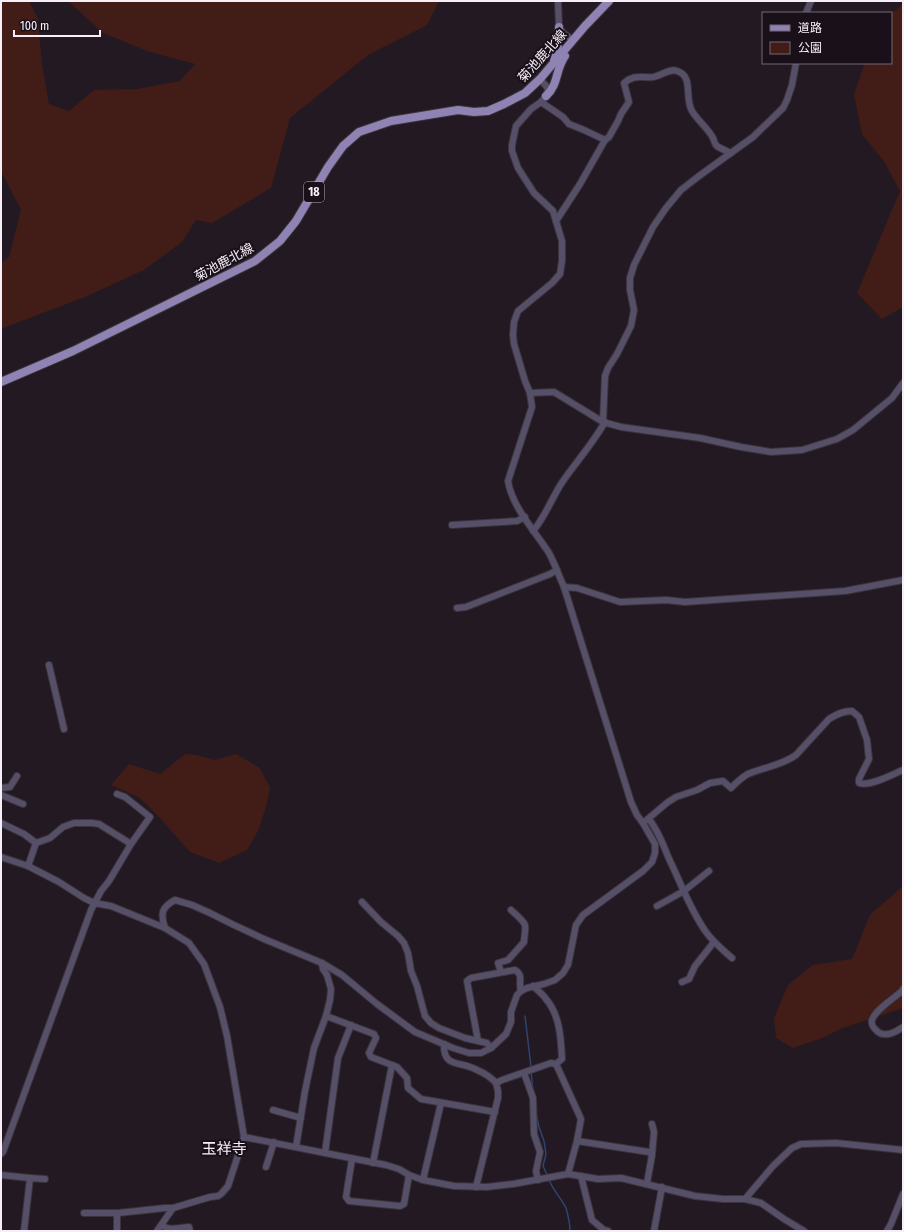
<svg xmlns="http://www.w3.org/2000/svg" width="904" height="1232" font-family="'Fira Sans Condensed','Noto Sans JP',sans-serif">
<rect width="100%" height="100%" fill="#231923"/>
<g fill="#421c17">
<path d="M1,1H29L38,19L42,65L49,104L69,111L94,90L137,89L180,81L195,64L147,51L103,33L68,1H439L427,25L368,55L290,118L271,188L212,223L196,220L182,242L144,270L85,297L6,327L1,330V262L9,257L21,210L1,171Z"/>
<path d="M903,4V307L882,319L857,293L900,191L885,163L862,134L854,94L865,63H891V14Z"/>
<path d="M185,754L197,755L215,760L236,754L260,768L270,788L266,807L258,831L247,850L219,863L190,852L159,817L140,798L111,785L129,764L160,774Z"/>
<path d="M903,886V1008L840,1029L825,1037L793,1048L776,1038L774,1018L788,985L813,965L852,959L870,915Z"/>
</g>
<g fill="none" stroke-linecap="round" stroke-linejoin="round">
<g stroke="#2e4472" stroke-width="1.5">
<path d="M525,1016L531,1067"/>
<path d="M531,1071L533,1091"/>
<path d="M536,1113L539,1127L544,1141L546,1154L543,1166L548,1177"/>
<path d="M549,1180C553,1190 561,1198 566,1208C568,1215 570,1224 570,1231"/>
</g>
<g stroke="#3c333c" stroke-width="8">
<g id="minor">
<path d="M558,1L559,27L563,33L573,40"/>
<path d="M806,13L811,1"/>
<path d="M541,102L563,117L569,124L584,130L605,140"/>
<path d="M556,221L580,184L605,140L609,137L618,121L621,114L629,102L624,83C635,74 640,78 653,77C661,76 669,68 677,71C694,76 684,98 692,111C698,121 707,127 713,138C714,140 715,145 717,146C721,149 727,151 731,153"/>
<path d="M530,393L554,392L603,422L621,427L700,438L741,447L771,452L802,450L837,439L853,430L892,398L903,383"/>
<path d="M603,422L605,376L608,368L617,354L631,326L634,310L630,290V278L634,265L653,227L666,208L681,190L699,176L753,137L783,108L787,100L792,85L796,63"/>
<path d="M452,525L517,521L525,517"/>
<path d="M533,531C546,516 552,497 563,481C577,461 593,443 605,422"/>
<path d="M564,587L577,588L620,602L666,600L685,602L845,591L903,580"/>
<path d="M457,608L466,607L550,574L557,570"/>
<path d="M49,665L64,729"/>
<path d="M1,788L10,787L17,776"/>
<path d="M117,794L125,797L150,817L131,844"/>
<path d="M1,795L23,804"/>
<path d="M649,819C661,835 663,846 671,863C682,886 691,911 706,932C713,942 723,950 732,958"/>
<path d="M1,823L24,834L36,843"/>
<path d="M643,823L668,802L676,797L697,790L710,783L723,781L731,788C736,783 742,777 748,774C764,767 781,766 796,755L829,719C837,714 843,711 852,711L859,717L867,740L869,759L859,779V783C870,787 893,774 903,770"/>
<path d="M1,857L28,866L59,882L84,898L94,903L111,906L165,928L189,943L204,964L220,1007L227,1036L244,1137L386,1165L399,1169L409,1175L423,1180L454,1186L487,1187L513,1184L568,1174L598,1179L621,1178L695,1196L723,1199H745L761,1203L784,1219L804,1231"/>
<path d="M28,866L36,843"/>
<path d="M362,902L381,922L398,936L404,943L408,953L411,971L417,986L425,1016L431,1023L439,1028L465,1038L487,1043L491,1048"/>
<path d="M657,906L684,891L709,871"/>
<path d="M165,928C160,913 162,907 175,900L192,905L210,913L234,925L264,939L322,963L342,975L377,1004L415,1032L453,1048L469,1053H481L491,1048L506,1034L511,1022V1012L517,995L521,991L527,988L544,984L555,980L563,973L568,965L576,925L583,915L643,871L652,862L655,853V844L643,823L637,815L631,802L564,587C559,576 555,564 549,553C535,531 512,507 508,481L532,407L530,393L525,381L514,344L513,335L514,322L518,311L552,283L560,274L562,261V241L553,211L534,193L518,168L512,151V145L516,126L531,109L541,102L546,96L548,91L547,87L540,79"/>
<path d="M501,972L498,963L508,960L524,942C524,937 526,930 525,925C523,920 515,914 511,910"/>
<path d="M682,982L689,979L695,966L714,942"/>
<path d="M903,989L902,991C893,999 875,1010 872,1020C871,1023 873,1027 875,1029C883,1039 894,1033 903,1027"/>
<path d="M326,1016L374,1034L376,1038L369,1053L371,1057L397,1067L407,1078L408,1088L421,1099L495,1112"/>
<path d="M478,1041L467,981L471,978L515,970C524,975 518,983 521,991"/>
<path d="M444,1044C443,1068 460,1061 475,1069C482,1072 491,1077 496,1083L498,1091V1098L476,1187"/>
<path d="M556,1064L581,1119L577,1141L568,1174"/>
<path d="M524,1073L533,1098L534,1134L540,1152L536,1171L538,1180"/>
<path d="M496,1083L502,1080L551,1063L556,1064L562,1059C561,1039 560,1015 546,999C543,994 537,990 533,986"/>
<path d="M273,1110L301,1118"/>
<path d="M577,1141L649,1152L652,1155L647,1183"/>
<path d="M296,1147L305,1091L314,1048L326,1016L330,1000L331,989L327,975L323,969L322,963"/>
<path d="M325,1153L338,1058L351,1025"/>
<path d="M1,1154L3,1152L91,910L101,891L109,881L131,844L99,824L92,823H74L63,827L50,838L36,843"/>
<path d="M652,1155L654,1132L652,1124"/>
<path d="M352,1159L346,1197L349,1201L400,1206L404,1204L409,1175"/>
<path d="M373,1163L392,1065"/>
<path d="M266,1167L274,1142"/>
<path d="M1,1175L30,1178"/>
<path d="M581,1176L592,1220L604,1230L608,1231"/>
<path d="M423,1180L441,1103"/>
<path d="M745,1199L773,1166L792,1148L801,1144L836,1143L903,1150"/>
<path d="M84,1213H118L165,1208H173"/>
<path d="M117,1213V1231"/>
<path d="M162,1225C169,1232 180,1227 189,1227L190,1231"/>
<path d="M24,1231L30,1178L45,1179"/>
<path d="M157,1231L173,1208L210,1197L218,1196L221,1194L228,1186L244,1137"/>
<path d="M654,1231L662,1187"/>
<path d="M887,1231L891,1224L903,1194"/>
</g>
</g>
<g stroke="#3c333c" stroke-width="10">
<g id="major">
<path d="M554,61L558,45L559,27"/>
<path d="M546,96C559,84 555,70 565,56"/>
<path d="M1,382L73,351L255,261L280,241L296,221L328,167L343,146L359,132L391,121L458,110L474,112L488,111L504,104L525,93L540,79L585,26L609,1"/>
</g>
</g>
<use href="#minor" stroke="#555067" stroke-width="6"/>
<use href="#major" stroke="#8e83b2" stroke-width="8"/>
</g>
<g text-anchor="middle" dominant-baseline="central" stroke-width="4" stroke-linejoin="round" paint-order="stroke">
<rect fill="#1a101a" stroke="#b5acb5" stroke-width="1" x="304" y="182" width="20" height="20" rx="3"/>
<g font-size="12" font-weight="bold" fill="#f7eff7">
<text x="314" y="192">18</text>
</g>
<g font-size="13" fill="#f7eff7" stroke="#1a101a">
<text transform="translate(542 56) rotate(-48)">菊池鹿北線</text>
<text transform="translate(224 262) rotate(-28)">菊池鹿北線</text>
</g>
<g font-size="15" fill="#f7eff7" stroke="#1a101a">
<text x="224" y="1149">玉祥寺</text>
</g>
</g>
<rect width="904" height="1232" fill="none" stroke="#f7eff7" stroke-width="4"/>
<rect x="762" y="12" width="130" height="52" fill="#1a101a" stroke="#726972"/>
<rect x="770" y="25" width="20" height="6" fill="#8e83b2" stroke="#726972"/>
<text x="798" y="32" font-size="12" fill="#f7eff7">道路</text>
<rect x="770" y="42" width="20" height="12" fill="#421c17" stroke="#726972"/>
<text x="798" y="52" font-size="12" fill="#f7eff7">公園</text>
<path d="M14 30v6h86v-6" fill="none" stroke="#f7eff7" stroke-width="2"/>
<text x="20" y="30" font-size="12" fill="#f7eff7" stroke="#1a101a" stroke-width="3" paint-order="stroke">100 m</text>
</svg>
